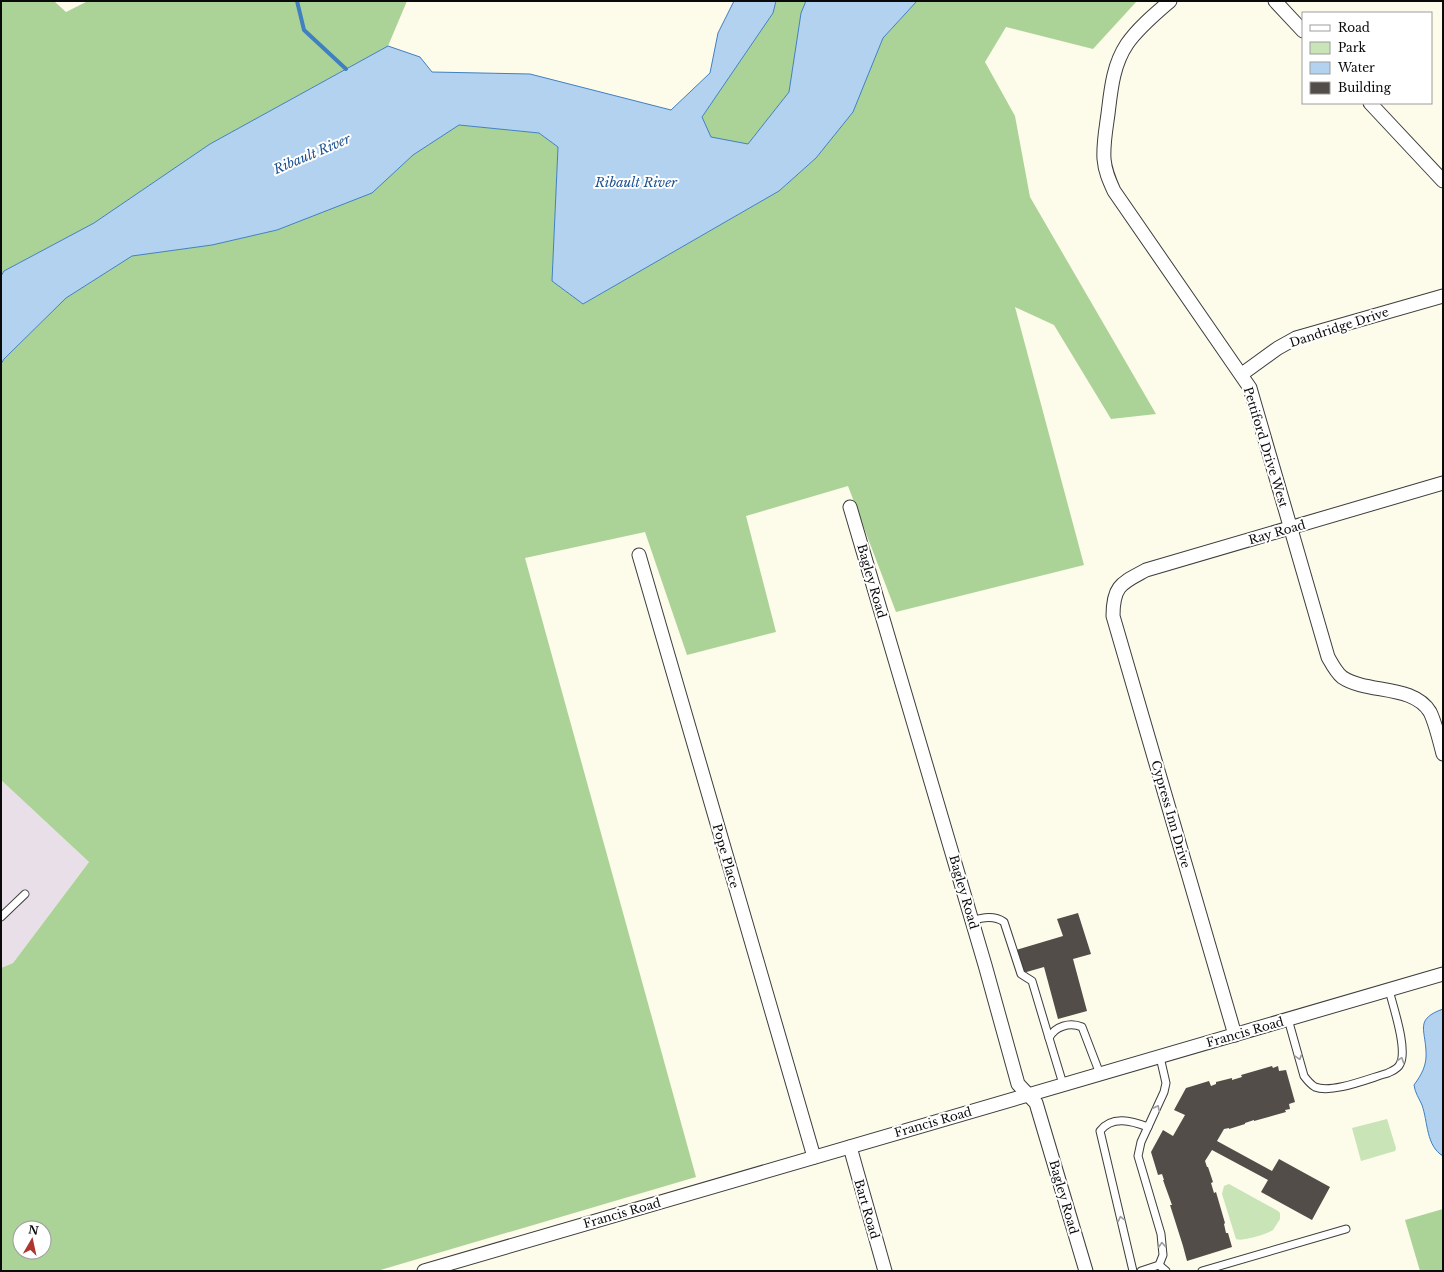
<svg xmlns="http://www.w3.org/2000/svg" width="1444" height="1272" font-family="'Libre Baskerville',serif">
<rect width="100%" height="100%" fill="#fdfbe9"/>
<path fill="#e9dfe9" d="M1,780L89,862L13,963L1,968Z"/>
<g fill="#c9e4b7">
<path d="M1387,1119L1396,1148L1395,1151L1361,1161L1352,1128Z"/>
<path d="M1229,1184L1278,1211L1280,1213V1219L1273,1230C1267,1234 1243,1242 1236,1239L1222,1194L1224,1186Z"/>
</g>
<g fill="#acd397" fill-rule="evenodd">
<path d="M1,1H54L66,12L88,1H407L388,46L210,144L94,223L4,271L1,276Z"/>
<path d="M776,1H806L801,13L789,92L748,144L710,137L702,117L773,13Z"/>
<path d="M917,1H1137L1093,49L1006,27L985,62L1015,116L1030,197L1156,414L1111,419L1054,325L1015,307L1084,565L896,612L848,486L746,516L776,632L687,655L645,532L525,558L696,1177L377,1271H1V968L13,963L89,862L1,780V364L4,359L66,298L132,256L212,245L277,230L371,193L413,155L459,125L539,133L558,147L552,281L583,304L779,191L816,158L853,112L883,38ZM20,1228H44V1252H20Z"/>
<path d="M1443,1209V1271H1420L1405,1220Z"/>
</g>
<g fill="#b2d2f0" stroke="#4080c1">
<path d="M734,1H776L773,13L702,117L711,137L748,144L789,92L801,13L806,1H917L883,38L853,112L816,158L779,191L583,304L552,281L558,147L539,133L459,125L413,155L372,193L277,230L212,245L132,256L66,298L4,359L1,364V276L4,271L94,223L210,144L388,46L420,57L432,72L530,74L671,110L710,73L718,33Z"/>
<path d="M1443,1009V1156C1426,1146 1428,1122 1422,1105C1419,1098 1415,1093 1414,1085C1422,1074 1427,1065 1426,1051C1425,1029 1415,1019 1443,1009Z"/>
</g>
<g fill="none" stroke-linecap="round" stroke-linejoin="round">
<path stroke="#4080c1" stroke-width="4" d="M297,1L304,30L346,69"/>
</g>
<g fill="#524d48">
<path d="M1078,913L1091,954L1073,959L1087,1011L1058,1019L1044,967L1023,973L1016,950L1063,936L1057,919Z"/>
<path d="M1272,1066L1273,1068L1278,1066L1279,1071L1286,1070L1295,1102L1289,1104L1290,1109L1285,1110L1286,1112L1254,1121V1120L1245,1123V1124L1229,1129V1128L1224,1129L1217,1141L1272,1171L1279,1159L1330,1187L1312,1220L1261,1192L1268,1180L1212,1150L1205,1161L1207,1167H1208L1213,1182L1211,1183L1214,1193L1216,1192L1225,1223L1224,1224L1226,1233H1228L1232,1247L1187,1261L1183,1246L1170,1205H1172L1163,1180H1164L1162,1174L1158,1175L1151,1152L1163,1130L1173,1136L1185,1115L1174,1110L1186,1088L1209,1081L1211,1086L1216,1084V1082L1232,1078V1080L1242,1077L1241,1075Z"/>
</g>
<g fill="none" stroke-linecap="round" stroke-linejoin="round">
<g stroke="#3d3d3d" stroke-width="9">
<g id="lane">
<path d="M1,917L25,894"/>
<path d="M972,921C983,917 994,915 1004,922L1021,974L1032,981L1049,1038"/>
<path d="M1288,1019L1304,1076C1307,1080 1310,1084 1315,1087C1332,1094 1370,1078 1388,1073C1392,1071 1398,1069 1400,1064C1408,1050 1393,1006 1389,990"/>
<path d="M1063,1084L1049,1038C1055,1026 1070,1022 1082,1027L1100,1074"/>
<path d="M1159,1265L1166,1271"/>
<path d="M1133,1271L1100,1131C1112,1115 1132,1121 1148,1127"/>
<path d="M1141,1271L1159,1265L1163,1255L1161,1234L1138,1156L1141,1142L1164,1092L1166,1083L1160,1057"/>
<path d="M1202,1271L1346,1229"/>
</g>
</g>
<g stroke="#3d3d3d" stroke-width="15">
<g id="street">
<path d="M1170,1C1155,14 1138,28 1127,44C1113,65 1111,89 1108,114C1106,129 1103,144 1104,159C1105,171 1109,180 1114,191L1250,388L1328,657C1332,664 1336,672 1342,677C1367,694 1413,684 1430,712C1435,722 1440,742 1443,754"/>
<path d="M1275,1L1303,31"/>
<path d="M1370,103L1443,181"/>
<path d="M1242,374L1278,348L1296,338L1443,296"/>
<path d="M850,507L985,965L1018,1084L1036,1103L1086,1271"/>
<path d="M639,555L814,1157"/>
<path d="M1235,1035L1113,616C1113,585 1122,583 1146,570L1443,483"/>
<path d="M850,1147L885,1271"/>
<path d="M424,1271L1443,974"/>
</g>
</g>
<use href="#lane" stroke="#fff" stroke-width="7"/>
<use href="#street" stroke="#fff" stroke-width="13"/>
</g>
<defs><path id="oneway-chevron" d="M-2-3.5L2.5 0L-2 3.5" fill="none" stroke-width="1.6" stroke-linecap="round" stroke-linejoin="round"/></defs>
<g stroke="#9d9d9d">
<use href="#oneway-chevron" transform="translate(1299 1057) rotate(74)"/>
<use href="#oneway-chevron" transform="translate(1401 1060) rotate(-71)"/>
<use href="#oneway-chevron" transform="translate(1157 1108) rotate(-65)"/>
<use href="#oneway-chevron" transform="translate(1121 1219) rotate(-103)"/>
<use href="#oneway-chevron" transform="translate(1162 1245) rotate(-93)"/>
</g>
<g text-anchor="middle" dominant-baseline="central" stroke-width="4" stroke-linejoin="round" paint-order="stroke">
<g font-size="12" fill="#0a0a0a" stroke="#fff">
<text transform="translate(1339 327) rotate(-18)">Dandridge Drive</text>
<text transform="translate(1266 447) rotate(73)">Pettiford Drive West</text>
<text transform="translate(1277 532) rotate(-16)">Ray Road</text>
<text transform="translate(872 581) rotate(74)">Bagley Road</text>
<text transform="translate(1171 814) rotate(74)">Cypress Inn Drive</text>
<text transform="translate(726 856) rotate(74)">Pope Place</text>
<text transform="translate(964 892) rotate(74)">Bagley Road</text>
<text transform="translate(1245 1032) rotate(-16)">Francis Road</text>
<text transform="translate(933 1122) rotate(-16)">Francis Road</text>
<text transform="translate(1064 1197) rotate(74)">Bagley Road</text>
<text transform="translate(867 1209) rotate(74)">Bart Road</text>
<text transform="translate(622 1213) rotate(-16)">Francis Road</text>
</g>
<g font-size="13" font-style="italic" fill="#1f5390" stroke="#fff">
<text transform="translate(312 154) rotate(-23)">Ribault River</text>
<text x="636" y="182">Ribault River</text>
</g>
</g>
<rect width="1444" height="1272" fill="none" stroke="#0a0a0a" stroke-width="4"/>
<rect x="1302" y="12" width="130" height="92" fill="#ffffff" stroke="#9d9d9d"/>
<rect x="1310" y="25" width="20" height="6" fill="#ffffff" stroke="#9d9d9d"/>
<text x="1338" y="32" font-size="12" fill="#0a0a0a">Road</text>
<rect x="1310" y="42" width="20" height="12" fill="#c9e4b7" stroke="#9d9d9d"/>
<text x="1338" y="52" font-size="12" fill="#0a0a0a">Park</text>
<rect x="1310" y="62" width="20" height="12" fill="#b2d2f0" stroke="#9d9d9d"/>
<text x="1338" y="72" font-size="12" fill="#0a0a0a">Water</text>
<rect x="1310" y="82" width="20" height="12" fill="#524d48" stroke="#9d9d9d"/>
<text x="1338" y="92" font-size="12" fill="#0a0a0a">Building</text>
<g transform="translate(32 1240) rotate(9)"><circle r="19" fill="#ffffff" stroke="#9d9d9d"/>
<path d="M0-3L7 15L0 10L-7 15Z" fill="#ad362f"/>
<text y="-6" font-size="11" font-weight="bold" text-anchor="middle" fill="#0a0a0a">N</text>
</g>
</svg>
